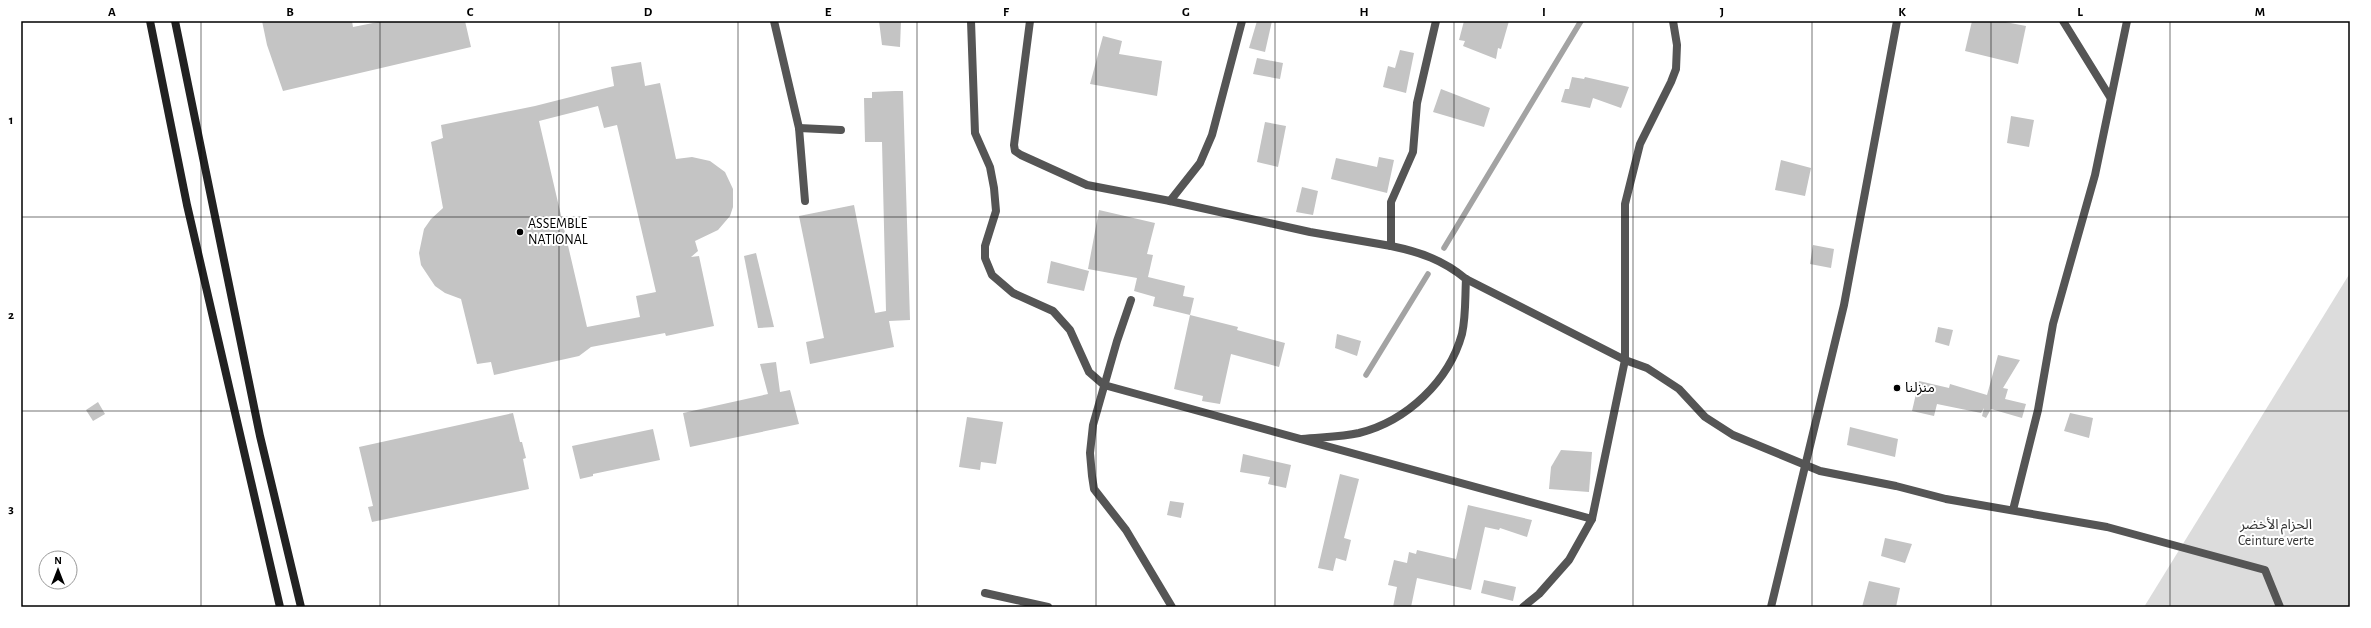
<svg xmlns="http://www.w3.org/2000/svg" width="2371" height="628" font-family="'Alegreya Sans','Noto Sans Arabic',sans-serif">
<rect width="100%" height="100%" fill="#fff"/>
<path fill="#dcdcdc" d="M2350,273V607H2144Z"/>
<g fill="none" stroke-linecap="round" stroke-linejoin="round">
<g stroke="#a3a3a3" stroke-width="5.5">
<path d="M1444,248L1581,21"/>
<path d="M1366,375L1428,274"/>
</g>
</g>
<g fill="#c4c4c4" fill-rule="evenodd">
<path d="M262,21H352L353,27L383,21H465L471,47L283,91L267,45Z"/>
<path d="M879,21H901L900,47L882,45Z"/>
<path d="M1257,21H1272L1265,52L1249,48Z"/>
<path d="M1464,21H1509L1501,49L1498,48L1496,59L1463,46L1465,41L1459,40Z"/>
<path d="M1972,21H2000L2026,26L2018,64L1965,51Z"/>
<path d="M1103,36L1122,41L1119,54L1162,61L1157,96L1090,84Z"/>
<path d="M1400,50L1414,53L1406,93L1383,87L1388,66L1395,68Z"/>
<path d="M1257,58L1283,63L1280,79L1253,74Z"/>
<path d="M641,62L645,86L660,83L676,159L692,157L710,161L725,172L733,189V207L730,216L718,230L695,241L698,251L691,257L699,256L714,326L666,336L665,333L591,347L579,356L494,375L491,362L477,364L461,299L445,293L435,286L421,265L419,253L424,229L431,219L443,208L431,142L443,138L441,125L535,106L614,86L611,67ZM598,106L604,128L617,125L656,292L636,296L640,317L587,327L539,121Z"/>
<path d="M1572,77L1584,79L1585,77L1629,87L1621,108L1593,98L1590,108L1561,102L1565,89H1569Z"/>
<path d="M1441,89L1490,108L1484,127L1433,112Z"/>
<path d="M895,91H903L910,320L889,321L894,347L810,364L806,342L824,338L799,216L854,205L875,313L886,311L882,142H865L864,98H872V92Z"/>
<path d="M2011,116L2034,120L2029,147L2007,143Z"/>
<path d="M1265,122L1286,126L1278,167L1257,162Z"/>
<path d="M1379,157L1394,160L1387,193L1331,179L1336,158L1377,167Z"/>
<path d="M1781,160L1811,168L1805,196L1775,190Z"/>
<path d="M1302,187L1318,191L1313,215L1296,212Z"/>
<path d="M1099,210L1155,223L1147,254L1153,255L1148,277L1185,286L1183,296L1194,298L1190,315L1153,306L1155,297L1134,291L1137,278L1088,269Z"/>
<path d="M1813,245L1834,249L1831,268L1810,264Z"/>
<path d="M756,253L774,327L758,328L744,256Z"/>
<path d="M1051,261L1089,271L1084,291L1047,283Z"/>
<path d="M1190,315L1238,327L1237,330L1285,343L1279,367L1231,354L1220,404L1202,401L1203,396L1174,389Z"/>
<path d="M1938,327L1953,330L1949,346L1935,342Z"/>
<path d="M1337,334L1361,341L1357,356L1335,348Z"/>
<path d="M1998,355L2020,360L2003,388L2008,389L2005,399L2026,404L2022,418L1991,409L1986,418L1982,416L1984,408L1981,413L1937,404L1934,416L1912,411L1919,381L1949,388L1950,384L1987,395Z"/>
<path d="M776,362L780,392L790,390L799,424L690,447L683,413L768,394L760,364Z"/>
<path d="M98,402L105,414L93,421L86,410Z"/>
<path d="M513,413L520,442H522L526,458L523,459L529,489L372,522L368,507L373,506L359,447Z"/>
<path d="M2070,413L2093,418L2089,438L2064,431Z"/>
<path d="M967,417L1003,422L996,464L981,462L980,470L959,467Z"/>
<path d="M1850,427L1898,439L1895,457L1847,445Z"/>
<path d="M653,429L660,460L593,474V476L580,479L572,446Z"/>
<path d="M1561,450L1592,452L1589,492L1549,489L1551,467Z"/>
<path d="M1243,454L1291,465L1286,488L1268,484L1270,477L1240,472Z"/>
<path d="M1340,474L1359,479L1344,538L1351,540L1346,561L1336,558L1333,571L1318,568Z"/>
<path d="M1170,501L1184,503L1181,518L1167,515Z"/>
<path d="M1468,505L1532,520L1527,537L1500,528L1499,530L1485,527L1471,590L1417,578L1411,607H1393L1397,587L1388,585L1394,560L1407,563L1409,552L1416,554L1417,550L1456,559Z"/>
<path d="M1885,538L1912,544L1905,563L1881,556Z"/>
<path d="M1484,580L1516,587L1513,601L1481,593Z"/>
<path d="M1869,581L1900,588L1896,607H1862Z"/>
</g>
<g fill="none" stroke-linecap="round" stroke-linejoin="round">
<g stroke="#555" stroke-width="8">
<path d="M774,21L799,128L805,201"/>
<path d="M799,128L841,130"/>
</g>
<g stroke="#555" stroke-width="8">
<path d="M971,21L975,133L990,167L994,188L996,211L985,246V258L992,275L1013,293L1053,311L1070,330L1089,372L1104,385L1592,519"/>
<path d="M1030,21L1014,145L1015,151L1021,155L1087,185L1170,201L1310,232L1391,246V202L1413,152L1417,103L1436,21"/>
<path d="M2063,21L2110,97"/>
<path d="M1170,201L1200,163L1212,135L1242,21"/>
<path d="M1391,246C1420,252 1443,260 1466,279L1625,360L1647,368L1679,389L1705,417L1733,435L1820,471L1896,486L1946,499L2107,527L2265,570L2280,607"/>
<path d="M1131,300L1117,341L1093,425L1090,453L1092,476L1094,489L1126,530L1172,607"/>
<path d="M1302,439C1321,437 1341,437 1359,433C1407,421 1449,381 1462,334C1466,316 1465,297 1466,279"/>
<path d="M2013,510L2038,410L2053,324L2095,175L2127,21"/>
<path d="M985,593L1048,607"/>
<path d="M1771,607L1844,305L1897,21"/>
</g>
<path stroke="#555" stroke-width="8" d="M1523,607L1539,594L1569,560L1592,519L1625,360V204L1640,144L1671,82L1676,69L1677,45L1673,21"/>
<g stroke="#222" stroke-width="8">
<path d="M150,21L187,205L280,607"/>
<path d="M175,21L260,436L301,607"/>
</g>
</g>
<path fill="none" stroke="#000" stroke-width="1" stroke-opacity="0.55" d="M201,21V607M380,21V607M559,21V607M738,21V607M917,21V607M1096,21V607M1275,21V607M1454,21V607M1633,21V607M1812,21V607M1991,21V607M2170,21V607M21,217H2350M21,411H2350"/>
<g fill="#000" stroke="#fff" stroke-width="1.5">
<circle cx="520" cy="232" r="4"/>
<circle cx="1897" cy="388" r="4"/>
</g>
<g text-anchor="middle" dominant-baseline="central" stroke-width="4" stroke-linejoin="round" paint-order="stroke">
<g font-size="14" fill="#000" stroke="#fff" text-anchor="start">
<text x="528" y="224">ASSEMBLE<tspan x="528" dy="16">NATIONAL</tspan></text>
<text x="1905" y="388">منزلنا</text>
</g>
<g font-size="14" fill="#333" stroke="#fff">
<text x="2276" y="525">الحزام الأخضر<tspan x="2276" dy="16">Ceinture verte</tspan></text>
</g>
</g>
<rect width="2371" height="628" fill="none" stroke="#ffffff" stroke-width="44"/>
<g transform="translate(58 570)"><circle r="19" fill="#ffffff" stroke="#999999"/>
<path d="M0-3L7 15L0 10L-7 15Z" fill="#000000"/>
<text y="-6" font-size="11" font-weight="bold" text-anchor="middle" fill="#000000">N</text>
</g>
<rect x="22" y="22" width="2327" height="584" fill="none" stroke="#000" stroke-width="1.5"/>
<g font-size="13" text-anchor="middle" font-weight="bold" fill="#000">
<text x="112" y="16">A</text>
<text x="290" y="16">B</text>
<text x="470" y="16">C</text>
<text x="648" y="16">D</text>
<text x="828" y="16">E</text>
<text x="1006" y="16">F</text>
<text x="1186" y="16">G</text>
<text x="1364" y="16">H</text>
<text x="1544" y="16">I</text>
<text x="1722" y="16">J</text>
<text x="1902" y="16">K</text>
<text x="2080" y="16">L</text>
<text x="2260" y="16">M</text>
<text x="11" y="124">1</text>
<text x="11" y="319">2</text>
<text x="11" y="513">3</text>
</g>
</svg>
